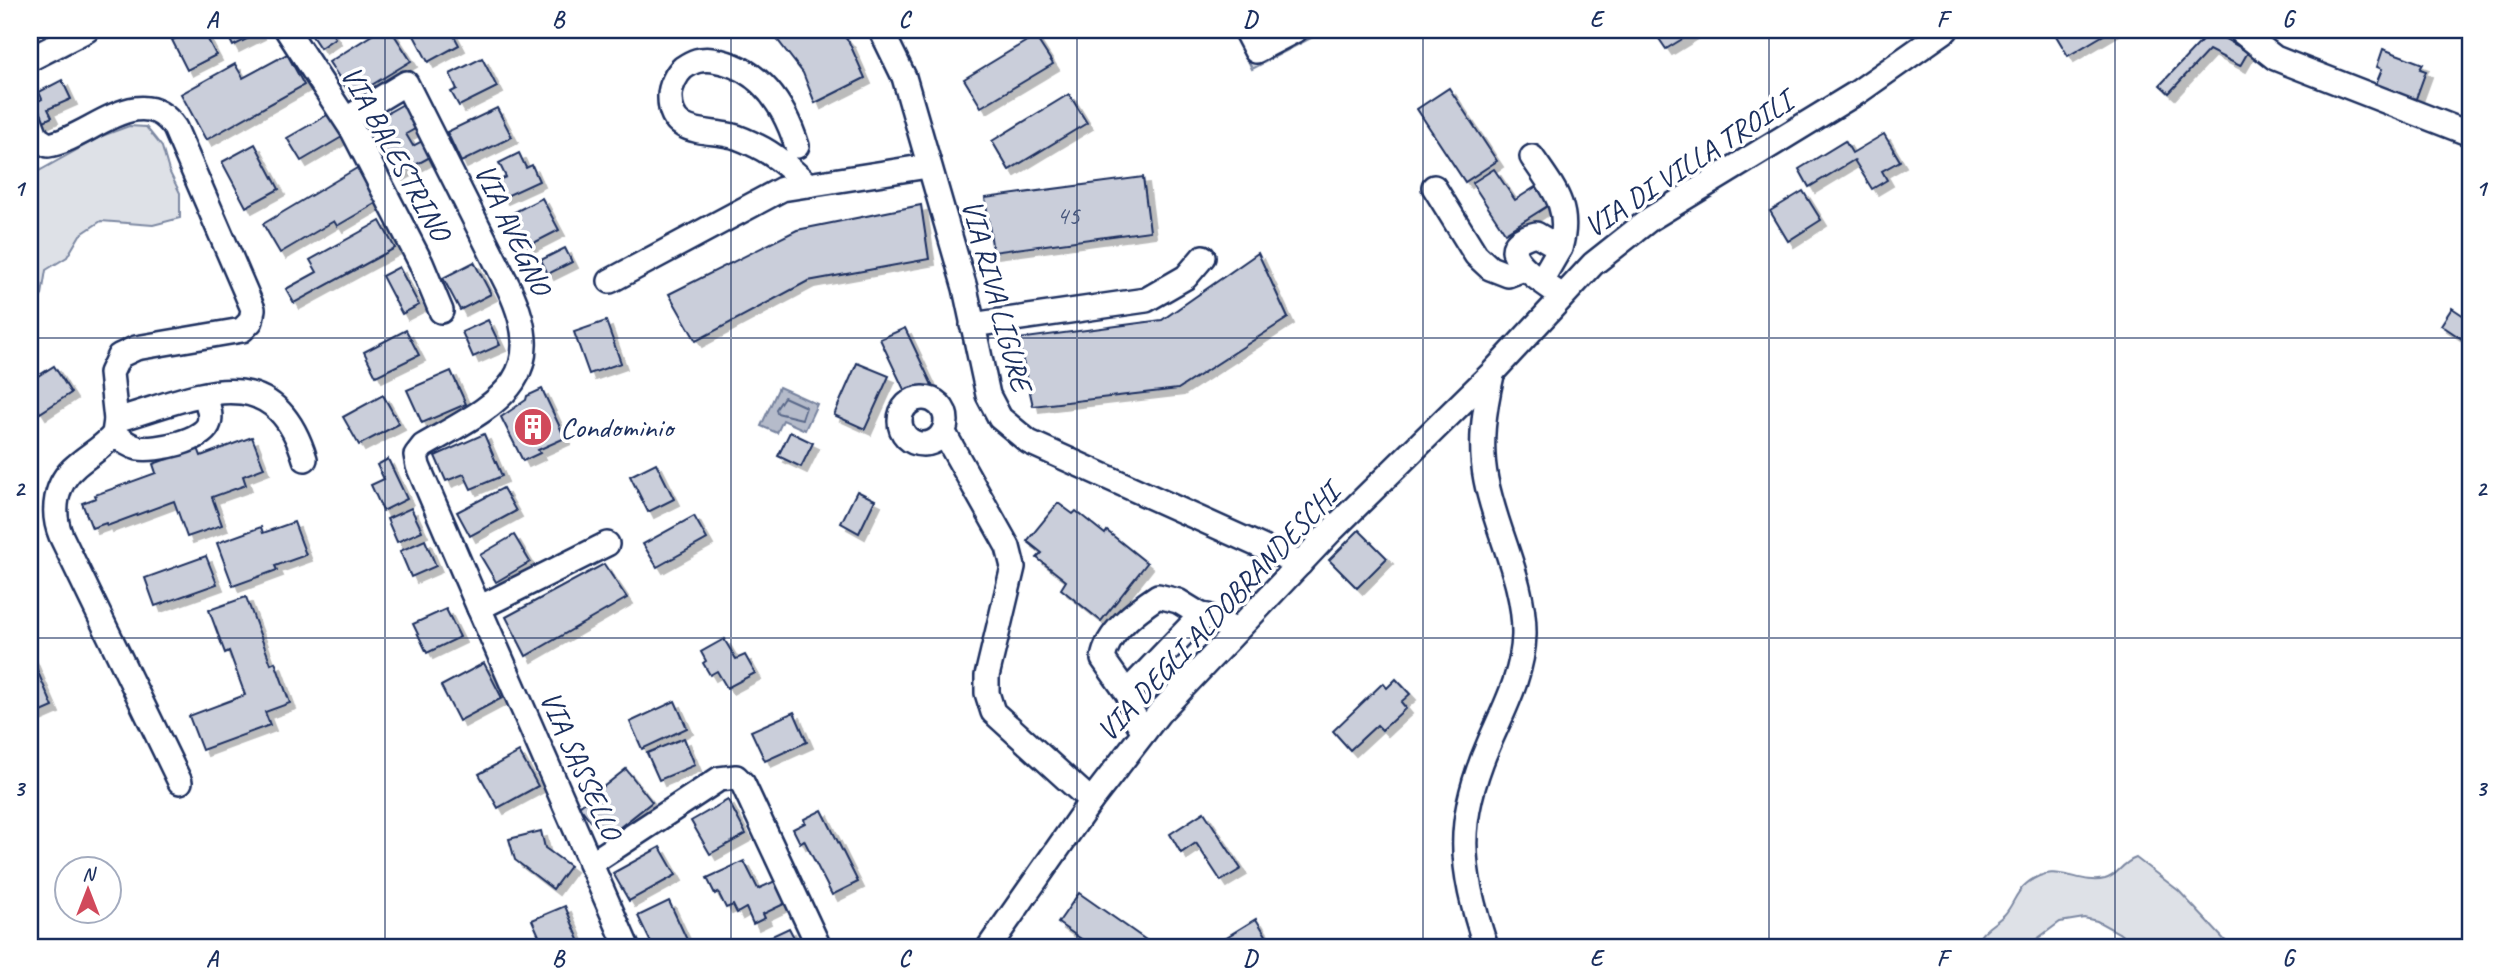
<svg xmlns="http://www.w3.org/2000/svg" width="2500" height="977" font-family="Caveat,sans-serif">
<defs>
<filter id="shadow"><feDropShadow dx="6" dy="6" stdDeviation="0" flood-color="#0004"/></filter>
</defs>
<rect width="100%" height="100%" fill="#fff"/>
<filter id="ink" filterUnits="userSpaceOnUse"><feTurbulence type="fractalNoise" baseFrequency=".0143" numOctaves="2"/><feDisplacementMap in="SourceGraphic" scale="14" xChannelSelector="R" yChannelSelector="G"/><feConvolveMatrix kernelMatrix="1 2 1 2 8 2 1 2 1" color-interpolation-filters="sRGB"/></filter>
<g filter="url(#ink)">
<g fill="#dee1e7" stroke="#7c88a2" stroke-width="2">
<path d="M1234,30H1326L1252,69Z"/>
<path d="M129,126L146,127L162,147L169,171L180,193V218L153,225L101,221L80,235L67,257L46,270L42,295L30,317V176L102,136Z"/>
<path d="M2136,858L2179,891L2231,947H2136L2119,933L2097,921L2084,918L2060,922L2026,947H1976C1977,932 1994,925 2004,915C2013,906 2015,893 2026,884C2056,859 2077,886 2105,879C2119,875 2120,864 2136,858Z"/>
</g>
<path fill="#b5bbca" stroke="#77839f" stroke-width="2" d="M779,387L817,404L805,430L783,420L777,433L761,426Z"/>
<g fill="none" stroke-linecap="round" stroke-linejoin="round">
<path stroke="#596789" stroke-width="2" d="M784,397L806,407L802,419L777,413L776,409Z"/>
</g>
<g fill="#caceda" stroke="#1b2f5e" stroke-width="2" filter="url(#shadow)">
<path d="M193,30H203L216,55L187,70L172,40Z"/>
<path d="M225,30H258L259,33L233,46Z"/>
<path d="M308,30H330L335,38L320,48Z"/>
<path d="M380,30H391L411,61L352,97L329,62Z"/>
<path d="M411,30H451L459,45L428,62Z"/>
<path d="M767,30H839L849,42L865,78L815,103L803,73L776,38Z"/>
<path d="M1653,30H1697L1666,49Z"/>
<path d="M2062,30H2112L2068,56L2055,34Z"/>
<path d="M2211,31L2248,52L2240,66L2209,50L2169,93L2160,85Z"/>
<path d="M1035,36L1053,64L981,107L964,79Z"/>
<path d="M2383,49L2423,64L2420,69L2426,71L2414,104L2374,89L2382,69L2377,67Z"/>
<path d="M287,54L304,85L206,140L181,94L235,64L243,78Z"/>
<path d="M482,58L497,87L459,106L451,92L457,89L450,74Z"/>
<path d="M62,80L71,99L48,109L52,117L42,122L33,104L42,99L39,92Z"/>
<path d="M1449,88L1497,161L1465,182L1417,109Z"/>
<path d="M1069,94L1087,123L1009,170L992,141Z"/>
<path d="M407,102L420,126L406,134L413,146L424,140L432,156L397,175L368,124Z"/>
<path d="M497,108L512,137L461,162L447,132Z"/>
<path d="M329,114L342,137L301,161L287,138Z"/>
<path d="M1884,134L1900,161L1882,171L1887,180L1872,189L1854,160L1809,187L1799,169L1845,141L1852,153Z"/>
<path d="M255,144L279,189L246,207L222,162Z"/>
<path d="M519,153L526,168L532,165L539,181L502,198L494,182L506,177L499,163Z"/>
<path d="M357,168L378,202L337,226L334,221L280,253L263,224Z"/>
<path d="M1494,169L1515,200L1537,186L1549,205L1505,233L1472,183Z"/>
<path d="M1143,177L1150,231L993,252L985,198Z"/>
<path d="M1803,191L1821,220L1788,241L1770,211Z"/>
<path d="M542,198L559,230L528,246L511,214Z"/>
<path d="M921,205L929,259L808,281L696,341L669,294L797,230Z"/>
<path d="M380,221L395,248L294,303L286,289L317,272L310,260Z"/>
<path d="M565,248L572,262L548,274L541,260Z"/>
<path d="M1258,253L1288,318L1178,389L1033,406L1018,339L1162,320Z"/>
<path d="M474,262L491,294L460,310L443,278Z"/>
<path d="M399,267L419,305L402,314L382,276Z"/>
<path d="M2452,308L2470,320V332L2465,341L2441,325Z"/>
<path d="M488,320L500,345L473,357L462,332Z"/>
<path d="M606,321L621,363L589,374L574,332Z"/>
<path d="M905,328L932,385L907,396L880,339Z"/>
<path d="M406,330L419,355L376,376L364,352Z"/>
<path d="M857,363L889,376L865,429L834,415Z"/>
<path d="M54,366L71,393L40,413L30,397V381Z"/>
<path d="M451,371L466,404L422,423L407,390Z"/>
<path d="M542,389L565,438L538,450L540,453L523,461L501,417L526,400L527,396Z"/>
<path d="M383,395L399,424L359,445L343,417Z"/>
<path d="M790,432L813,443L801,467L778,456Z"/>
<path d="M484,434L502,476L471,489L464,474L446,481L435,456Z"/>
<path d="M252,437L264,468L243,476L246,485L212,497L222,525L187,537L174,501L107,526L106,523L92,528L82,503L96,498L95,495L156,473L153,464L198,448L201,456Z"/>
<path d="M388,459L407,499L383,511L371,485L384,479L377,465Z"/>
<path d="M656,463L674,499L648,512L630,476Z"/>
<path d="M503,488L516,511L470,536L457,512Z"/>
<path d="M857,491L875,500L859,533L841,523Z"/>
<path d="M1058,503L1073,514L1076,511L1105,534L1107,531L1147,563L1101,621L1061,589L1066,581L1037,558L1042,553L1027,541Z"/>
<path d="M411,508L422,531L397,542L387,519Z"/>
<path d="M694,516L707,539L657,567L643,544Z"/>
<path d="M294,522L306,555L275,566L277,570L233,586L217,543L261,527L263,533Z"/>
<path d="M1359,530L1387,558L1357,588L1329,560Z"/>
<path d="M514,535L530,562L496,582L480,555Z"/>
<path d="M425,540L436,566L411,577L400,551Z"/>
<path d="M206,556L217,584L155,606L145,578Z"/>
<path d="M604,564L627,598L526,656L506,617Z"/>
<path d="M246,597L271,664L275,662L290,703L265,712L270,725L202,750L189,716L245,695L229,651L225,653L209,610Z"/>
<path d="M446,609L460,637L427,653L413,624Z"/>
<path d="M724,639L736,659L745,655L755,673L727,688L717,671L710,675L703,663L706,661L701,652Z"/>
<path d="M30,654L53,707L30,717Z"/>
<path d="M484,663L502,698L459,721L441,686Z"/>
<path d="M1396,679L1410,694L1401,702L1406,708L1382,730L1377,725L1350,750L1333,731L1383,683L1387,688Z"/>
<path d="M675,701L687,728L642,749L630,722Z"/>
<path d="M794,712L807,742L765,761L751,731Z"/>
<path d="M684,738L695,765L659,780L647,753Z"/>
<path d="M519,752L538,786L498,808L479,774Z"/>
<path d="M626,769L652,802L605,839L579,806Z"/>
<path d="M728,800L746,834L710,854L691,821Z"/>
<path d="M822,810L858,882L832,895L804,840L800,843L793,829L805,823L804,819Z"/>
<path d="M1204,812L1241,869L1221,881L1196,843L1181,853L1170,834Z"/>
<path d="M541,831L545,848L570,866L553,889L515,860L509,839Z"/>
<path d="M660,847L676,875L629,901L613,873Z"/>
<path d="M744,861L758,889L775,881L786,903L763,914L765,918L753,924L746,908L737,913L733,905L726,908L718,892L715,894L707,878Z"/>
<path d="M1079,893L1156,947H1093L1058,923Z"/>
<path d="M669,901L688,942L676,947H653L638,916Z"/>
<path d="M565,906L582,947H544L532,920Z"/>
<path d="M1256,919L1273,947H1224L1220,941Z"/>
<path d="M789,928L799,947H761L759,942Z"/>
</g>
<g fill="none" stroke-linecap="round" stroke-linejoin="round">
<g stroke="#1b2f5e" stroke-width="28">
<g id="minor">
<path d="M287,30L353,131L421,263L441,311"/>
<path d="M881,30L904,77L965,288L988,395L1000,418L1029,442L1300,564"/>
<path d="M1245,30L1256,51L1296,30"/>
<path d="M2239,30L2275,58L2290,64L2470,134"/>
<path d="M30,59L87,30"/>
<path d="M346,119L406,83L509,288C553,382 494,405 423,446L416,455L418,466L479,608L607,544"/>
<path d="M30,120L37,138L48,145C89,139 141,78 175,128L253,309L251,321L242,330L136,348L119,356L111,373L116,420L114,434C104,447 88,455 76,466C55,483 51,512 61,536L180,782"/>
<path d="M797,146C784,104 759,67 713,60C701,58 693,61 683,68C676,74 670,87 670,96C669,134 701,130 728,135C738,136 748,142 757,146C776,155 793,171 808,185"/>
<path d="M1532,157C1553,188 1572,208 1560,248"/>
<path d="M1434,187L1476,255L1490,268L1508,275L1524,269"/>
<path d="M1542,279L1560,248L1536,234C1481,247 1545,283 1562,296"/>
<path d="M610,281L782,189L928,166"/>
<path d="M972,325L1146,300L1186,277L1203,257"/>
<circle cx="923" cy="421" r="23"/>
<path d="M116,420C194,398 273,353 305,459"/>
<path d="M944,433L1008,547L1013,567L987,676V693L993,712L1091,801"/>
<path d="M114,434C122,440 129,446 138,448C156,451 204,441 209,423C212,414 207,404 205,395"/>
<path d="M479,608L627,947"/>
<path d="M1129,696L1103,659C1107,632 1137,610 1158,596L1178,601L1201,615"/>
<path d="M1144,732C1132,712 1124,706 1135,684L1201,615L1208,616L1236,631"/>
<path d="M590,864L719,779L736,777L743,784L819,947"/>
<path d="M989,947L1091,801L1159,713L1330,532L1492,373L1593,264L1650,219L1858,92L1946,30"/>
<path d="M1486,947C1459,866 1455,820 1490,741C1505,707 1523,673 1524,635C1525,581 1496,532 1486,480C1479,445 1484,410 1492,375"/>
</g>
</g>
<use href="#minor" stroke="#fff" stroke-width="23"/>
</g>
</g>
<path fill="none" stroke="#1b2f5e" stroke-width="2" stroke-opacity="0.55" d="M385,30V947M731,30V947M1077,30V947M1423,30V947M1769,30V947M2115,30V947M30,338H2470M30,638H2470"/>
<defs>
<g id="building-disc" transform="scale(2.0125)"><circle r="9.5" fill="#d1495b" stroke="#fff"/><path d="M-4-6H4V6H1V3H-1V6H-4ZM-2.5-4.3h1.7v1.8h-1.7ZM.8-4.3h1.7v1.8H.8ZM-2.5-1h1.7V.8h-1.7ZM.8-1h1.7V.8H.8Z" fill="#fff"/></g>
</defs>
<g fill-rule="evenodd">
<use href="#building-disc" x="533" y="427"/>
</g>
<g text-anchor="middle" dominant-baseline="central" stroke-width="7" stroke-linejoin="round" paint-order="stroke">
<g font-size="26" fill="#47577d">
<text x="1068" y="215">45</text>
</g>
<g font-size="30" fill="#1b2f5e" stroke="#fff">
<text transform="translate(396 153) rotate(61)">VIA BALESTRINO</text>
<text transform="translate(1688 164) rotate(-33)">VIA DI VILLA TROILI</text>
<text transform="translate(513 229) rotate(65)">VIA AVEGNO</text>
<text transform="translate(997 295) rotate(75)">VIA RIVA LIGURE</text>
<text transform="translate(1218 612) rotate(-47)">VIA DEGLI ALDOBRANDESCHI</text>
<text transform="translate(581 765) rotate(66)">VIA SASSELLO</text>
</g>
<g font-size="30" fill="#1b2f5e" stroke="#fff" text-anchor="start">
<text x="560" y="427">Condominio</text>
</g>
</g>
<rect width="2500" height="977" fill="none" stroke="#fff" stroke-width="77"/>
<g transform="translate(88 890)"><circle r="33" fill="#ffffff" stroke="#a4acbf" stroke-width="2"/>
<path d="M0-5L12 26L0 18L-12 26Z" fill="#d1495b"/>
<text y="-10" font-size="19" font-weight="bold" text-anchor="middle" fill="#1b2f5e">N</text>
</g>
<rect x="38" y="38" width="2424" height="901" fill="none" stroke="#1b2f5e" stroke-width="2.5"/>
<g font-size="23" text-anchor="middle" font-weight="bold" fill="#1b2f5e">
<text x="212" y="27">A</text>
<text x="558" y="27">B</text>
<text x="904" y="27">C</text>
<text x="1250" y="27">D</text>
<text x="1596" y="27">E</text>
<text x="1942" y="27">F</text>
<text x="2288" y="27">G</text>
<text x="19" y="196">1</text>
<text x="2481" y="196">1</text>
<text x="19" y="496">2</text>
<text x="2481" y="496">2</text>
<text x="19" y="796">3</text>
<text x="2481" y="796">3</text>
<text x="212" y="966">A</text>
<text x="558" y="966">B</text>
<text x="904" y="966">C</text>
<text x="1250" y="966">D</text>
<text x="1596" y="966">E</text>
<text x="1942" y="966">F</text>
<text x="2288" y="966">G</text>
</g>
</svg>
